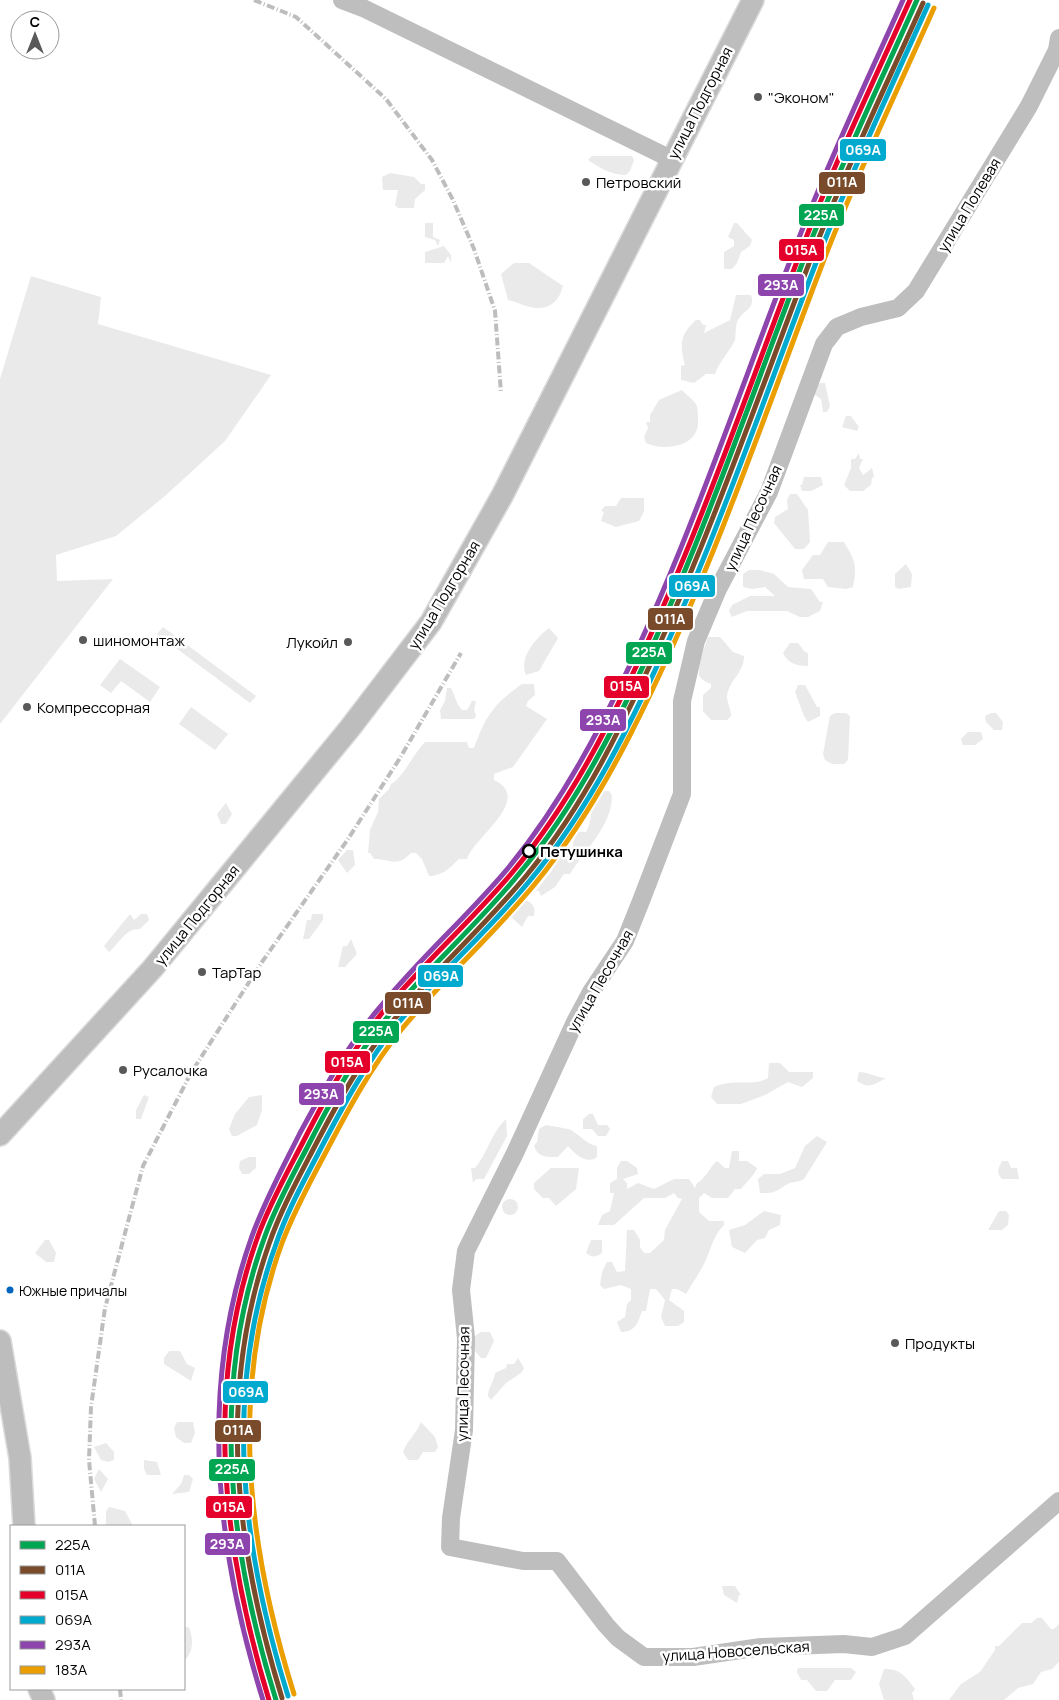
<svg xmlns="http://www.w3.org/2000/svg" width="1059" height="1700" font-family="Manrope,sans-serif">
<rect width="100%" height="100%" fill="#fff"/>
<g fill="#eaeaea">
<path d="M592,156H632L634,160L630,171L626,175C611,175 600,168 588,160Z"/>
<path d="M390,173L414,177L421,184H425V190L415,199L414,208H398L395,205L398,190H383L382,177Z"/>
<path d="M425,223H433V237L440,240L438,246L435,240L425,237Z"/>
<path d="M734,223H737L752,240L750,246L741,252L737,263L732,269H724V252L734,246V240L728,237Z"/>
<path d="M444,246L451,255V263L448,256L444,263H425V252Z"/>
<path d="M514,263H529L563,286C558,305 545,313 523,305C518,303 514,301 508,300L501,274Z"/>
<path d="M31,276L101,297L98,324L271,375L225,441L165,496L116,536L56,555L57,581L113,579L0,724V379Z"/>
<path d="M736,295H751C756,309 743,310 738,320C735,326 736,334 735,340C732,348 719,362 715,374H706L694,383L681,380V366L685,365C680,346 679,335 696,320H700L703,325H706L704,333L730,320Z"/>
<path d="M820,383H825L830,406L827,412H823L821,399L815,395V389Z"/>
<path d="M682,390C686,395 693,399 696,404C698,408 698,415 698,420C700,446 666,452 646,443L644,437L648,428L646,422H650V415L659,400Z"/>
<path d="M846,416H851L859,427L857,431L842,427Z"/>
<path d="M859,453L860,459H863L859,468L863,475L872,468L874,477L872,478L871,485L863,491H850L844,485L851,468V459H855Z"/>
<path d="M804,477H821L823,485L811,491H802L800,485H802Z"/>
<path d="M790,494H797L808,510L810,542L804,549H795L774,523L775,517L788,509L787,500Z"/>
<path d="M621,498H644V511L639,521L616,527L601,521L604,512L601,511L605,506H616Z"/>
<path d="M828,542H844C854,559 858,565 853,587L846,589L828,587L823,579H804L802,570L813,555H820Z"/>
<path d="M906,564L912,574L911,587L899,589L895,587V574Z"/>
<path d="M749,570H760L774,574L788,587L811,589L820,602H823L820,611L808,617H800L787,611H747L732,617L729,611L732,605L750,596H775L765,587L752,589L743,587V574Z"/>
<path d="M163,627L256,696L250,703L157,634Z"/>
<path d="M549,628L558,638L539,671L526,675C518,658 536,638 549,628Z"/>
<path d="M708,637H720L733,652L744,656C744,673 729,680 727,696C727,703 731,709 731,716L727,720H711L703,711V695L711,688V684C708,683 702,680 700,677C696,670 705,645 708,637Z"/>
<path d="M790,643H798L805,652L808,653V666C796,666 788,663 783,653Z"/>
<path d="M120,659L160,687L150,702L121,681L111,693L100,685Z"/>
<path d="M522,684H534L535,695L528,701L526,706L547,719L513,767L494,774V780C534,799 474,837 467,859H459C450,868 442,876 429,876L422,859L416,853H411C397,868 390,859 374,859L370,853H368L370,830L378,812L379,799L389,789L391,784C403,778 413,754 425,742H467L469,748H474C486,715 494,704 522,684Z"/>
<path d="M798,685H805L817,707H820V716L808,722L804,716L795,692Z"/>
<path d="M447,688H451C455,695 456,704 462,710H467L472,701H476L474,710L476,716L474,719H441L440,710L445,701Z"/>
<path d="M191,707L228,734L215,750L179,724Z"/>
<path d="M835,713H846L850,716L848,760L844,764H832L825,760L823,754L830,716Z"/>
<path d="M991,713H996L1003,722L1002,730H994L986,722L985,716Z"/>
<path d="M968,732H981L983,739L975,745H963L961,739Z"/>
<path d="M603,791H609L612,795C612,826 586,848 570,874H564L555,887L541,896L539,891H536L551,872L559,855L572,849L576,832H586C594,819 588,801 603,791Z"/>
<path d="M226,803L232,814L226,824H221L217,814Z"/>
<path d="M347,850H353L355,865L347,873L338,860Z"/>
<path d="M522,899C532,901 536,907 534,916H528L522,927L510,916L514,905Z"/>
<path d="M130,914L134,920L141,914H147L149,920L140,929C124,929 120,943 109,952L104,946Z"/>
<path d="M312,914H323V920L309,939H303L307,920H311Z"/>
<path d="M351,939L357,954L345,967H338L343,946H347Z"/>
<path d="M769,1063H780L789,1072H813V1078L802,1087L788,1082L765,1095L741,1104H717L711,1097L714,1087C734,1078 754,1087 768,1078Z"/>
<path d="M859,1072C869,1072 877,1078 886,1078C873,1085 870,1089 857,1081Z"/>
<path d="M144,1095L149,1097L141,1119H136V1110Z"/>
<path d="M262,1095V1110L257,1125L237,1136H232L229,1129L235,1114L249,1097Z"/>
<path d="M589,1114H593L598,1125H607L610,1129L606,1136H598L592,1129H583V1119Z"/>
<path d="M506,1119L507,1136L484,1179H476L473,1183L471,1168H475C488,1153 491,1133 506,1119Z"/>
<path d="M546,1125C548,1125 567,1129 569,1129C579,1134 586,1144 597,1146V1157C587,1165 575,1154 568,1146L558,1157C547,1157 538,1158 534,1146L537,1142L539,1129Z"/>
<path d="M817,1136L827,1142L804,1179C798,1183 792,1181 788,1184C773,1192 778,1193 760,1193L758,1179L764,1174H780L795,1168L805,1146Z"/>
<path d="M732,1151H739V1161H747L757,1168C754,1176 746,1182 741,1189H735L728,1198H712L704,1193L699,1198V1212L709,1221H724V1225C712,1237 711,1250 704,1264C698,1275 692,1284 686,1294L677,1289H672L669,1300L684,1311V1322L678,1326H665L661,1317L665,1300L656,1289H650L646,1311H642C638,1323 635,1332 621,1332L617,1322L625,1317L627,1304L631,1300V1289L621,1285L604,1289L600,1285L602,1272L607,1262H612L617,1272L625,1271L627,1230H634L640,1240V1247L644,1253H650L664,1240L665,1230L682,1199L678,1198L674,1193L665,1198H644L614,1225H598L602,1215L610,1211L614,1193H610V1183L617,1179V1168L621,1161H627L637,1168L638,1174L623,1179L627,1183V1189L638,1183L654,1189L674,1179H689L695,1188L697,1183C706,1178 709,1168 717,1161L725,1168H729Z"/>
<path d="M249,1157H256V1168L249,1174H242L239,1168L240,1161Z"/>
<path d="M1002,1161H1008L1011,1168H1017L1019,1179H1002C996,1172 998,1169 1002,1161Z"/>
<path d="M551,1168H579L576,1189L556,1206L549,1198H543L534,1189V1183Z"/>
<circle cx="510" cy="1207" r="8"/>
<path d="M764,1211L781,1215L780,1225L769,1230L765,1238L757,1240L745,1253L732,1247L729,1230L745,1225Z"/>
<path d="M999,1211H1006L1009,1215L1008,1225L1002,1230H988Z"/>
<path d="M45,1240H49L56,1253L54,1262H46L35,1253Z"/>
<path d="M591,1240H602V1253C596,1257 592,1258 586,1253Z"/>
<path d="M481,1332H490L494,1341L486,1358H481L473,1349L475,1336Z"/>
<path d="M169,1351H180L187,1364L195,1368L191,1381L164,1364V1358Z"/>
<path d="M518,1358L524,1368L521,1373L506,1383L491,1400L488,1396C488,1388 494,1382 495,1373L506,1368L507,1364H514Z"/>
<path d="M177,1422H193L195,1433L191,1443H184L176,1437L174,1428Z"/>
<path d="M421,1422L435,1437L438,1447L435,1452H423L418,1460H408L403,1452C407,1441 416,1434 421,1422Z"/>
<path d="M106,1443L114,1452V1460L109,1462L101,1460L94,1447Z"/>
<path d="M144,1460L157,1462L161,1475H147L144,1469Z"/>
<path d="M99,1469L108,1479L101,1492L94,1479Z"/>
<path d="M184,1475H189L193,1479L189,1492L172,1494L181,1484Z"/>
<path d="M109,1507L125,1511L133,1526H106V1511Z"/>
<path d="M722,1586H735L741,1595H739L737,1603L724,1595Z"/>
<path d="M1037,1618H1042L1051,1629H1054L1059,1624V1662L1052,1669L1041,1672L1033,1684L1018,1688L1004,1700H949L961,1684L980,1672L995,1650V1646H999L1022,1623H1031Z"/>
<path d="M184,1627H189C193,1638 194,1650 186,1659L184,1658Z"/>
<path d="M798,1668H851L856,1672L851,1680H835L827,1691H816L807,1680H801L797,1672Z"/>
<path d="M884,1669C900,1668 906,1677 915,1689L912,1693L914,1700H884L879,1684Z"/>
</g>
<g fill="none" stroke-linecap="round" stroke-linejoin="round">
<g stroke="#dbdbdb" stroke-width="24">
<g id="major">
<path d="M0,1135L153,968L350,728L431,622L502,496L753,0"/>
<path d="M0,1341L20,1458L24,1526"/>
<path d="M39,1689L44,1700"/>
</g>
</g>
<g stroke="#bebebe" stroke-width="18">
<path d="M342,0L363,8L671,159"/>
<path d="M1059,38L1057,50L1029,106L916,291L898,308L861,317L837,327L824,344L769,492L718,589L696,641L682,701V794L641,901L625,941L591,992L575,1022L515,1153L466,1251L461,1290L466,1338L464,1430L451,1518L450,1547L523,1561H557L606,1625L618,1638L644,1657H693L761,1647L844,1644L872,1647L905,1636L1059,1501"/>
</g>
<use href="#major" stroke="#bdbdbd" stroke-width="21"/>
<g stroke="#bdbdbd" stroke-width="4" stroke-dasharray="8 2.5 1 2.5" stroke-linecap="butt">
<path d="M254,0L296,17L386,99L432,160L453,200L474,249L495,311L501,393"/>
<path d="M95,1526L89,1460L91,1407L105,1308L143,1166L191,1073L262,962L348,839L400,758L461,653"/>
<path d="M120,1689L121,1700"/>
<path d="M266,1700C215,1548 201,1390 255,1236C267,1201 286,1167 303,1134C325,1091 348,1051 378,1013C422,956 477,908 523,852C557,811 585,763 608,716C636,659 663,602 686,543C726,444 760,342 800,243C833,161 871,81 906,0"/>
</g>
<g stroke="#fff" stroke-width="9">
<path id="rail-1" d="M276,1700C229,1549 209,1388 265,1236C277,1203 294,1173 310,1142C333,1097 357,1053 390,1014C430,966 478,924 518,875C557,829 588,777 615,724C692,572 746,410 807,251C840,166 880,83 917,0"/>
</g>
<g stroke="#fff" stroke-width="9">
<path id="rail-2" d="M282,1698C236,1549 216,1395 269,1244C281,1209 300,1175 317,1142C339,1100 362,1059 392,1022C434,971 484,927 526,876C564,830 595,778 621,725C698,573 752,412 813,253C846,168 886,86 923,3"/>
</g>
<g stroke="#fff" stroke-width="9">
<path id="rail-3" d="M269,1700C223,1549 203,1388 258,1236C270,1203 287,1173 303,1142C326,1097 350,1053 382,1013C422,965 470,922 511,874C549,829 581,777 608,724C686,572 740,410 801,251C833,166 873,83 910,0"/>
</g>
<g stroke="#fff" stroke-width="9">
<path id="rail-4" d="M288,1696C242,1549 222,1393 276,1244C287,1211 304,1181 320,1150C343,1106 367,1061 399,1022C439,974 487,932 527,884C565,839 597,787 624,734C703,580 757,416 819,255C852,170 891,88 928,5"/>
</g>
<g stroke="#fff" stroke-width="9">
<path id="rail-5" d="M263,1700C216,1550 198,1387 252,1236C265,1200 283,1167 300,1133C324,1089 348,1044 381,1006C421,957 469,915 509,867C545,823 575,774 601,724C681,569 734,404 797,243C829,160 867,81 903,0"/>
</g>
<g stroke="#fff" stroke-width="9">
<path id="rail-6" d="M294,1694C248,1548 228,1391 282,1243C294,1211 311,1180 327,1150C349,1108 371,1067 401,1030C443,979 492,936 534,885C572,839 603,788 630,735C709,581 763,418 825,257C858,172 897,91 934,8"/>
</g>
<use href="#rail-1" stroke="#00a651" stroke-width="5"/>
<use href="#rail-2" stroke="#7a4b2a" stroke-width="5"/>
<use href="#rail-3" stroke="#e4002b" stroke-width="5"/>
<use href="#rail-4" stroke="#00a9ce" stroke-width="5"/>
<use href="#rail-5" stroke="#8e44ad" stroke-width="5"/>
<use href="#rail-6" stroke="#eb9e00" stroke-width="5"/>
</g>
<g fill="#595959" stroke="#fff" stroke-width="2">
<circle cx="758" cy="97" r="5"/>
<circle cx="586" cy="182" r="5"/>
<circle cx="83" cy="640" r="5"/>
<circle cx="348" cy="642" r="5"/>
<circle cx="27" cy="707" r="5"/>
<circle cx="202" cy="972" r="5"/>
<circle cx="123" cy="1070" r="5"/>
<circle cx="895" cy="1343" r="5"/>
</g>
<circle fill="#fff" stroke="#000" stroke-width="2.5" cx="529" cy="851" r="6"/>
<circle fill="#0065bd" stroke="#fff" stroke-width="2" cx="10" cy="1290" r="4.5"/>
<g text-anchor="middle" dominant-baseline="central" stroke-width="5" stroke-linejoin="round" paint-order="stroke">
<g font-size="14" fill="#000" stroke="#fff" text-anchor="start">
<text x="19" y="1290">Южные причалы</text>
</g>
<g font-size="15" fill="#000" stroke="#fff" text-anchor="start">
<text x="768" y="97">"Эконом"</text>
<text x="596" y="182">Петровский</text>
<text x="93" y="640">шиномонтаж</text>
<text x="338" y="642" text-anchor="end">Лукойл</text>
<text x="37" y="707">Компрессорная</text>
<text x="212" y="972">ТарТар</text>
<text x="133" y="1070">Русалочка</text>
<text x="905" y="1343">Продукты</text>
</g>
<g font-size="15" fill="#000" stroke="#fff">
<text transform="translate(700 103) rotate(-63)">улица Подгорная</text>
<text transform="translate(969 205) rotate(-59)">улица Полевая</text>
<text transform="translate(753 518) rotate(-65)">улица Песочная</text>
<text transform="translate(444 595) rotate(-59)">улица Подгорная</text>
<text transform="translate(197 915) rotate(-51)">улица Подгорная</text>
<text transform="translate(600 981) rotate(-60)">улица Песочная</text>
<text transform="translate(463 1384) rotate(-89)">улица Песочная</text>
<text transform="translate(736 1651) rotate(-4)">улица Новосельская</text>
</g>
<g font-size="15" font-weight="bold" fill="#000" stroke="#fff" text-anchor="start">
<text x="540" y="851">Петушинка</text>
</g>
</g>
<g stroke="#fff" stroke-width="2">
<rect x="839" y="138" width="48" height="24" rx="5" fill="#00a9ce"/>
<rect x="818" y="171" width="48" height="24" rx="5" fill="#7a4b2a"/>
<rect x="798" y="203" width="47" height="24" rx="5" fill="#00a651"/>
<rect x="778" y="238" width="47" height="24" rx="5" fill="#e4002b"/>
<rect x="757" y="273" width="48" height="24" rx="5" fill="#8e44ad"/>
<rect x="668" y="574" width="48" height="24" rx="5" fill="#00a9ce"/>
<rect x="647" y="607" width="47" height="24" rx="5" fill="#7a4b2a"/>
<rect x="625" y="641" width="48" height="24" rx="5" fill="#00a651"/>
<rect x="603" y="675" width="47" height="24" rx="5" fill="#e4002b"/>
<rect x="579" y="708" width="48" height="24" rx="5" fill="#8e44ad"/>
<rect x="417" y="964" width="47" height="24" rx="5" fill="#00a9ce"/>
<rect x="384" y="991" width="48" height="24" rx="5" fill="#7a4b2a"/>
<rect x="352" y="1020" width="48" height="24" rx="5" fill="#00a651"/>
<rect x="324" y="1050" width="47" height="24" rx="5" fill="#e4002b"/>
<rect x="298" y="1082" width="47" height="24" rx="5" fill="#8e44ad"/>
<rect x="222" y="1380" width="47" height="24" rx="5" fill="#00a9ce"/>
<rect x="214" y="1419" width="48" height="24" rx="5" fill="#7a4b2a"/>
<rect x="208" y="1458" width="48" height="24" rx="5" fill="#00a651"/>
<rect x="205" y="1495" width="48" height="24" rx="5" fill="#e4002b"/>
<rect x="204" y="1532" width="47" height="24" rx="5" fill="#8e44ad"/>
</g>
<g font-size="14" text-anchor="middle" font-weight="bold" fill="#fff">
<text x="863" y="155">069А</text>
<text x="842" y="187">011А</text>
<text x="821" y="220">225А</text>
<text x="801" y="255">015А</text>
<text x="781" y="290">293А</text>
<text x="692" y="591">069А</text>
<text x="670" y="624">011А</text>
<text x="649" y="657">225А</text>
<text x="626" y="691">015А</text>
<text x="603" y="725">293А</text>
<text x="441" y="981">069А</text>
<text x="408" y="1008">011А</text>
<text x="376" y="1036">225А</text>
<text x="347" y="1067">015А</text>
<text x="321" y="1099">293А</text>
<text x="246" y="1397">069А</text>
<text x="238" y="1435">011А</text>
<text x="232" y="1474">225А</text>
<text x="229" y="1512">015А</text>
<text x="227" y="1549">293А</text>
</g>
<rect x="10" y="1525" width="175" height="165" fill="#ffffff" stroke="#999999"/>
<rect x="20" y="1541" width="25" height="8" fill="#00a651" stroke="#999999"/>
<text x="55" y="1550" font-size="15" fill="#000000">225А</text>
<rect x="20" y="1566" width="25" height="8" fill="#7a4b2a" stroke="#999999"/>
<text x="55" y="1575" font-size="15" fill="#000000">011А</text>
<rect x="20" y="1591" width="25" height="8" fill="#e4002b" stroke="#999999"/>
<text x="55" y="1600" font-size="15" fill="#000000">015А</text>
<rect x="20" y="1616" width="25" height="8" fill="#00a9ce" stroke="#999999"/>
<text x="55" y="1625" font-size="15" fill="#000000">069А</text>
<rect x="20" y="1641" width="25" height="8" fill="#8e44ad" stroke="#999999"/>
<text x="55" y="1650" font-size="15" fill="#000000">293А</text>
<rect x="20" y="1666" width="25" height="8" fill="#eb9e00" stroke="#999999"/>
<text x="55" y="1675" font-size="15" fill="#000000">183А</text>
<g transform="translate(35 35)"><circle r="24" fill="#ffffff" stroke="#999999"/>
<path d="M0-4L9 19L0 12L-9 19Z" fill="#595959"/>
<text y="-8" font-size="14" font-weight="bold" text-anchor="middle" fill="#000000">С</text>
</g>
</svg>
